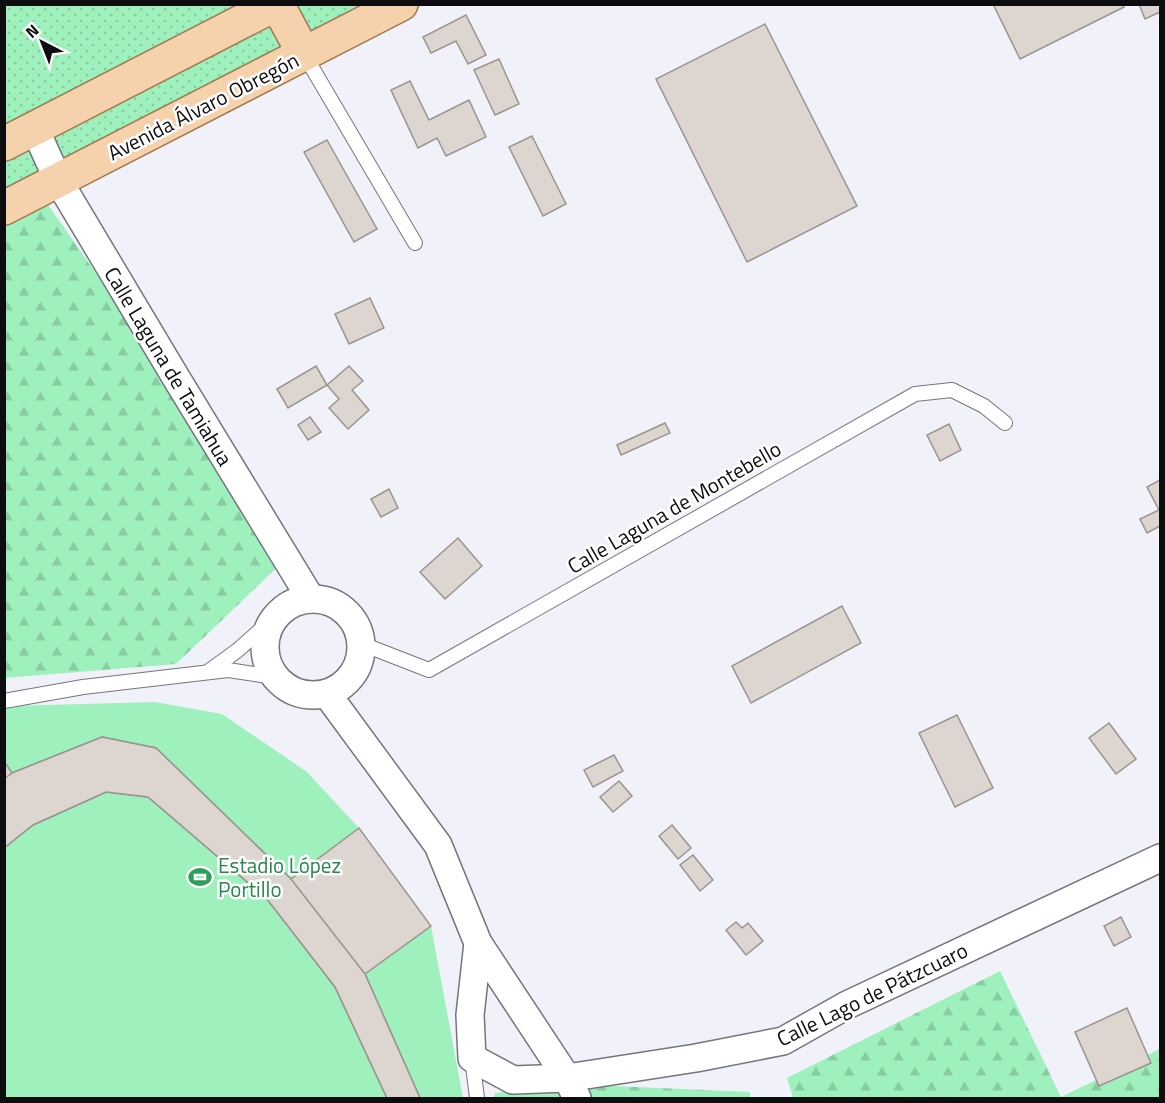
<svg xmlns="http://www.w3.org/2000/svg" width="1165" height="1103" font-family="'Titillium Web',sans-serif">
<defs>
<pattern id="grass-dots" width="8" height="8" patternUnits="userSpaceOnUse" patternTransform="scale(1.5)"><rect width="8" height="8" fill="#9ef0bd"/><path d="M2 2h.1M6 6h.1" fill="none" stroke="#87cda1" stroke-width="1.8" stroke-linecap="round"/></pattern>
<pattern id="forest-firs" width="22" height="20" patternUnits="userSpaceOnUse" patternTransform="scale(1.5)"><rect width="22" height="20" fill="#9ef0bd"/><path d="M5 1l3.5 6h-7zM16 11l3.5 6h-7z" fill="#87cda1"/></pattern>
</defs>
<rect width="100%" height="100%" fill="#f1f1f9"/>
<path fill="url(#grass-dots)" d="M4,5H424L5,220Z"/>
<g fill="url(#forest-firs)">
<path d="M44,199L292,553L176,664L5,678V220Z"/>
<path d="M1000,971L1061,1097L1160,1049V1098H793L787,1078Z"/>
<path d="M590,1085L750,1092V1098H494L495,1093Z"/>
</g>
<path fill="#9ef0bd" d="M155,702L222,714L307,772L359,828L431,926L463,1098H5L4,708L11,706Z"/>
<g fill="#ddd6d0" stroke="#9a948e" stroke-width="1.5">
<path d="M993,4H1123L1124,7L1020,59Z"/>
<path d="M1139,4H1160V12L1145,19Z"/>
<path d="M466,15L486,55L468,64L456,41L431,53L423,37Z"/>
<path d="M765,24L857,206L747,262L656,79Z"/>
<path d="M499,59L519,104L495,115L474,70Z"/>
<path d="M410,81L429,120L469,100L486,137L446,156L437,138L418,148L391,90Z"/>
<path d="M532,136L566,204L543,216L509,147Z"/>
<path d="M327,140L377,229L354,242L304,152Z"/>
<path d="M370,298L384,328L349,344L335,314Z"/>
<path d="M316,366L327,385L288,408L277,389Z"/>
<path d="M349,366L363,381L352,390L369,410L348,429L329,408L339,399L327,385Z"/>
<path d="M310,417L321,432L308,440L298,425Z"/>
<path d="M665,423L670,433L621,455L617,445Z"/>
<path d="M949,424L961,450L940,461L927,435Z"/>
<path d="M1160,480V526L1147,533L1140,519L1159,510L1147,487Z"/>
<path d="M389,489L398,508L381,517L371,499Z"/>
<path d="M458,538L482,566L445,599L420,572Z"/>
<path d="M842,606L861,643L751,703L732,666Z"/>
<path d="M957,715L993,788L955,807L919,733Z"/>
<path d="M1109,723L1136,759L1116,774L1089,738Z"/>
<path d="M102,737L156,748L291,879L359,828L431,926L365,974L420,1098H387L335,987L267,899L148,797L106,792L33,825L4,848V761L12,773Z"/>
<path d="M102,737L156,748L291,879L365,974L420,1098H387L335,987L267,899L148,797L106,792L33,825L4,848V779L12,773Z"/>
<path d="M614,755L623,771L593,787L584,770Z"/>
<path d="M619,781L632,796L613,812L600,797Z"/>
<path d="M672,825L691,848L678,859L659,836Z"/>
<path d="M693,855L713,880L700,891L680,865Z"/>
<path d="M1121,917L1131,937L1114,946L1104,926Z"/>
<path d="M736,922L742,928L748,923L763,941L746,955L726,930Z"/>
<path d="M1127,1008L1151,1063L1099,1086L1075,1032Z"/>
</g>
<g fill="none" stroke-linecap="round" stroke-linejoin="round">
<g stroke="#75757c" stroke-width="16">
<g id="lane">
<path d="M304,54L415,243"/>
<path d="M362,644L429,670L915,394L952,390L984,406L1005,423"/>
<path d="M209,671L238,650L276,616"/>
<path d="M4,701L83,687L228,670L274,677"/>
<path d="M472,1058L477,1098"/>
</g>
</g>
<g stroke="#75757c" stroke-width="30">
<g id="street">
<path d="M35,129L58,180L175,376L311,599"/>
<circle cx="313" cy="647" r="48"/>
<path d="M327,694L438,845L478,943L567,1078L577,1098"/>
<path d="M478,943L470,1015L472,1058L513,1080L567,1078L696,1058L783,1041L847,1005L1160,858"/>
</g>
</g>
<g stroke="#9f7a50" stroke-width="36">
<g id="primary">
<path d="M277,4L304,54"/>
<path d="M4,144L276,4"/>
<path d="M4,208L401,4"/>
</g>
</g>
<use href="#lane" stroke="#fff" stroke-width="14"/>
<use href="#street" stroke="#fff" stroke-width="27"/>
<use href="#primary" stroke="#f5d2ab" stroke-width="33"/>
</g>
<defs>
<g id="stadium-bare" transform="scale(1.8)"><path d="M0-5a6.5 5 0 1 0 0 10a6.5 5 0 1 0 0-10ZM-3.5-1.8h7v3.6h-7Z" fill="#2e9e5b" stroke="#fff" stroke-width="2.5" paint-order="stroke"/></g>
</defs>
<g fill-rule="evenodd">
<use href="#stadium-bare" x="200" y="877"/>
</g>
<g text-anchor="middle" dominant-baseline="central" stroke-width="5" stroke-linejoin="round" paint-order="stroke">
<g font-size="21" fill="#0d0d0f" stroke="#fff">
<text transform="translate(203 106) rotate(-27)">Avenida Álvaro Obregón</text>
<text transform="translate(169 366) rotate(59)">Calle Laguna de Tamiahua</text>
<text transform="translate(674 507) rotate(-30)">Calle Laguna de Montebello</text>
<text transform="translate(872 994) rotate(-26)">Calle Lago de Pátzcuaro</text>
</g>
<g font-size="21" fill="#27864d" stroke="#fff" text-anchor="start">
<text x="218" y="865">Estadio López<tspan x="218" dy="24">Portillo</tspan></text>
</g>
</g>
<rect width="1165" height="1103" fill="none" stroke="#0d0d0f" stroke-width="12"/>
<g transform="translate(42 42) rotate(318)" stroke="#ffffff" stroke-width="4.5" paint-order="stroke">
<path d="M0-4.5L10 22L0 15L-10 22Z" fill="#0d0d0f"/>
<text y="-9" font-size="16" font-weight="bold" text-anchor="middle" fill="#0d0d0f">N</text>
</g>
</svg>
